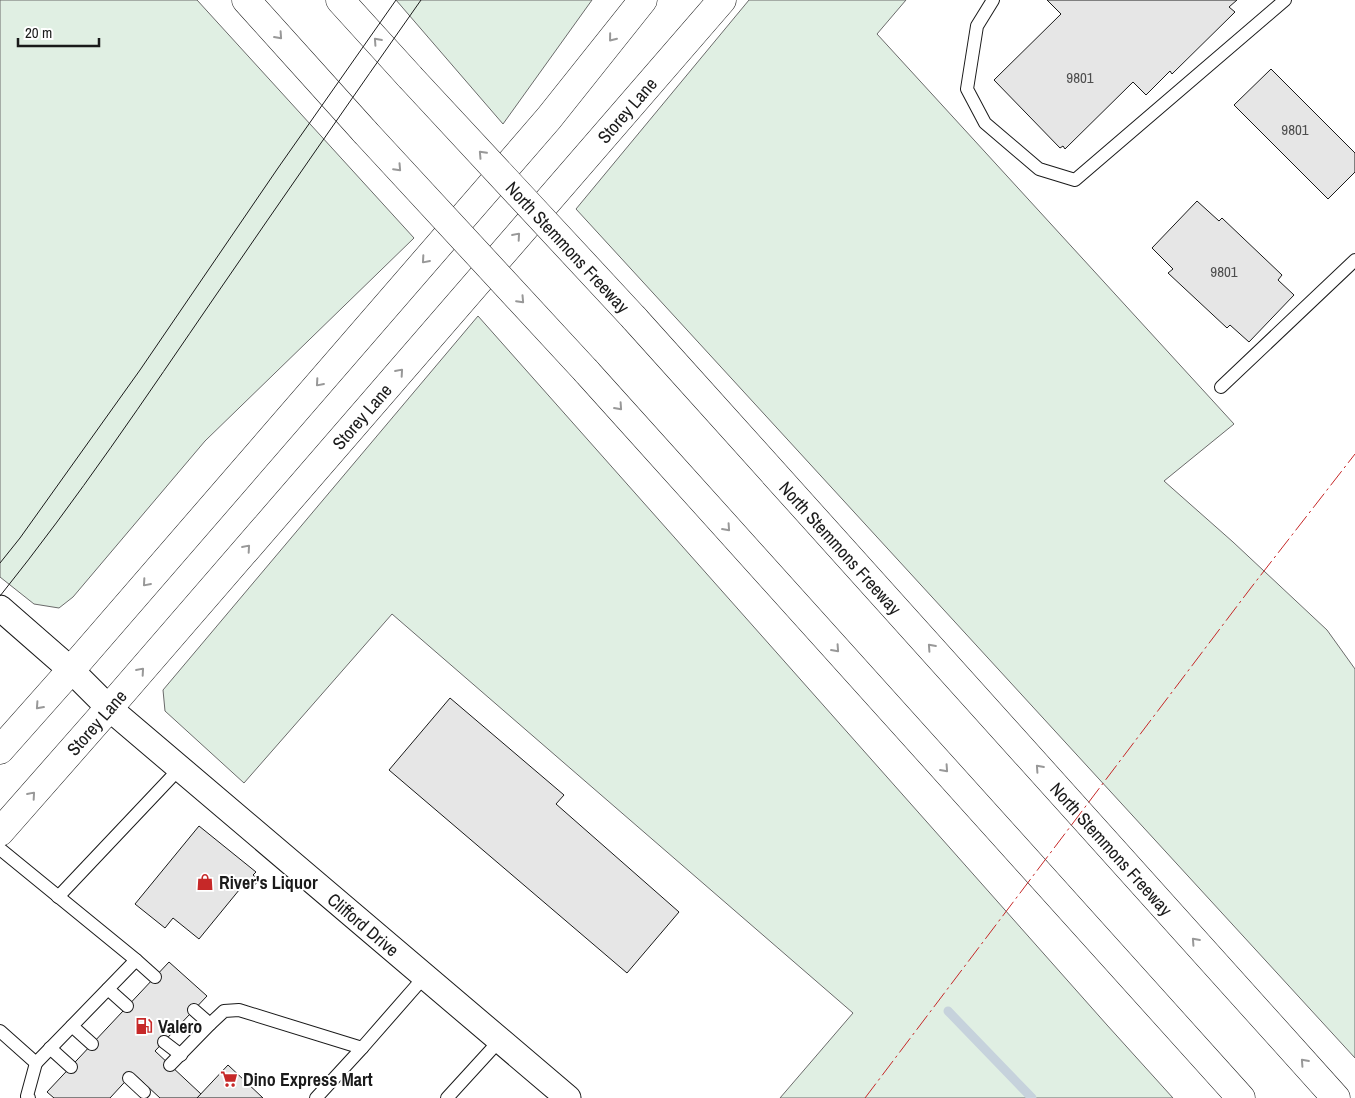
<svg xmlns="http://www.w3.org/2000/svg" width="1355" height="1098" font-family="'Archivo Narrow',sans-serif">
<rect width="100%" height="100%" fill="#fff"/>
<g fill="#e0efe3" stroke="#6a6a6a">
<path d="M0,0H197L414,238L205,441L73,597L59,608L34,604L0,577Z"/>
<path d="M396,0H592L503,124Z"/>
<path d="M749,0H906L877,34L1234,424L1164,481L1233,542L1327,630L1355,669V1058L576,209Z"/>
<path d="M478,316L1107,1025L1173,1098H780L853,1013L392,614L244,783L165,711L163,690Z"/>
</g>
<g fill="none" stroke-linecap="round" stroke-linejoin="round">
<path stroke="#c6d2dc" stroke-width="9" d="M948,1011L1032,1098"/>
</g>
<g fill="#e6e6e6" stroke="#1a1a1a">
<path d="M1047,0H1237L1229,7L1235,12L1172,74L1170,71L1146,95L1133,82L1065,149L1063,146L1060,148L994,80L1061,14Z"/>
<path d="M1271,69L1355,153V172L1328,199L1234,105Z"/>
<path d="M1197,201L1219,221L1222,218L1282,275L1278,280L1294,295L1249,342L1230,325L1227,328L1168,273L1173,269L1152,248Z"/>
<path d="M450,698L564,795L556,804L679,912L627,973L389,770Z"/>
<path d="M199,826L256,872L253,875L259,880L251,889L244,884L199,939L173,918L165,928L135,904Z"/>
<path d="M169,962L207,996L155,1051L201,1094L197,1098H160L133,1073L110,1098H54L47,1092Z"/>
<path d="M228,1065L263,1098H197Z"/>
</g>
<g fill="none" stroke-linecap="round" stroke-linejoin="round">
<g stroke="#1a1a1a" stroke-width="14">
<g id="lane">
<path d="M993,0L977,26L967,89L985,123L1039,169L1075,180L1285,0"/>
<path d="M1221,387L1355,260"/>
<path d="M0,849L136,960L36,1063L0,1031"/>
<path d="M58,897L180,768"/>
<path d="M136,960L155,977"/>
<path d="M108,989L127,1006"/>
<path d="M210,1024L224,1011L239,1010L362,1048L425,976"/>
<path d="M72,1026L92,1044"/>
<path d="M164,1042L181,1055"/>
<path d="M50,1048L71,1067"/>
<path d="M170,1065L210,1024L194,1010"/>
<path d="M129,1078L144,1092"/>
<path d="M29,1098L27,1096L36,1063"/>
<path d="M316,1098L362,1048"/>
<path d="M447,1098L500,1040"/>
</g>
</g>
<g stroke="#1a1a1a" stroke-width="27">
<g id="street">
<path id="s1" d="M0,608L71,670L109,708L568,1098"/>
</g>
</g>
<g stroke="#1a1a1a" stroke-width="29">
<g id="highway">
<path d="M246,0L365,132"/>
<path d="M340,0L410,77"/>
<path id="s2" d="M634,318L1336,1098"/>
<path d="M586,371L1241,1098"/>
<path d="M0,750L71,670L549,118L643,0"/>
<path id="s3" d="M0,832L109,708L722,0"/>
</g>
</g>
<use href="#lane" stroke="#fff" stroke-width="12"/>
<use href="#street" stroke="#fff" stroke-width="25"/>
<use href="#highway" stroke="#fff" stroke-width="28"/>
<g stroke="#1a1a1a" stroke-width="1">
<path d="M0,563L20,538L140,370L278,168L396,0"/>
<path d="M0,596C77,500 146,397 216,295C284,196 352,98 421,0"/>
</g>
<g stroke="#1a1a1a" stroke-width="29" stroke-linecap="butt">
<g id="highway-bridge">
<path id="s4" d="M410,77L634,318"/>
<path d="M365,132L586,371"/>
</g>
</g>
<use href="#highway-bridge" stroke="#fff" stroke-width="28"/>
<path stroke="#c62828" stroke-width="1" stroke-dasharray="18 4 2.5 4" stroke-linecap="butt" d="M865,1098L1250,589L1355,454"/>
</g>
<defs><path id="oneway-chevron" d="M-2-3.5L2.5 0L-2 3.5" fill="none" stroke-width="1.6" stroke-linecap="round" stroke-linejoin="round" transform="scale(1.25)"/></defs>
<g stroke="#989898">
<use href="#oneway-chevron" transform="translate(279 36) rotate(48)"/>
<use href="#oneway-chevron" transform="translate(612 38) rotate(129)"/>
<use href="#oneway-chevron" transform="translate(377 41) rotate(-132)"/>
<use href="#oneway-chevron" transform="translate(482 154) rotate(-133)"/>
<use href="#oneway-chevron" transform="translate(398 168) rotate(47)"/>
<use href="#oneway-chevron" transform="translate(517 236) rotate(-49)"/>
<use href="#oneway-chevron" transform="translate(425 260) rotate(131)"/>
<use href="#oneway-chevron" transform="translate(521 300) rotate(47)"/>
<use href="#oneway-chevron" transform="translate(400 372) rotate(-49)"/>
<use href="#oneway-chevron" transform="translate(319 383) rotate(131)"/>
<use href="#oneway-chevron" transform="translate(619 407) rotate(48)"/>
<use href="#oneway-chevron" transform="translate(727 528) rotate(48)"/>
<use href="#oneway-chevron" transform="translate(247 548) rotate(-49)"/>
<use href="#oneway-chevron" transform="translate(146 583) rotate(131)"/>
<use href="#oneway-chevron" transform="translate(931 647) rotate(-132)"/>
<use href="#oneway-chevron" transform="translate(836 649) rotate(48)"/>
<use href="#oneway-chevron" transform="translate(141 671) rotate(-49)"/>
<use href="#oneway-chevron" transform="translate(39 706) rotate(132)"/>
<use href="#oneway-chevron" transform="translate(1039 768) rotate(-132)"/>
<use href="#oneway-chevron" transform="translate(945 769) rotate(48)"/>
<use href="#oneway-chevron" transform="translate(32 795) rotate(-49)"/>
<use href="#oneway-chevron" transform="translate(1195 941) rotate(-132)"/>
<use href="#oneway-chevron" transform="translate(1304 1062) rotate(-132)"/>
</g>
<defs>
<g id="shop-bare" transform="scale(1.35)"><path d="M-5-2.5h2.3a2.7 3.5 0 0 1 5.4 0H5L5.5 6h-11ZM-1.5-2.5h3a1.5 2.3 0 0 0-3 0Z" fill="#c62828" stroke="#fff" stroke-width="2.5" paint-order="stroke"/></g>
<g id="fuel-bare" transform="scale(1.35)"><path d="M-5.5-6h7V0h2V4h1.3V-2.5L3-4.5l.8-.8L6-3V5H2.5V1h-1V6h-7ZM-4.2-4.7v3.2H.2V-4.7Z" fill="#c62828" stroke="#fff" stroke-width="2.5" paint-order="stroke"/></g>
<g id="supermarket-bare" transform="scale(1.35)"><path d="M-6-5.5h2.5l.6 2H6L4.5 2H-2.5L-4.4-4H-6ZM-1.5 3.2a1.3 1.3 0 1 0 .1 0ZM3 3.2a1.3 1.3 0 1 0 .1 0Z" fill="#c62828" stroke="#fff" stroke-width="2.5" paint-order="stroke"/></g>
</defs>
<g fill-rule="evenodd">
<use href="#shop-bare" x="205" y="882"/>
<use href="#fuel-bare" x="144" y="1026"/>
<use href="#supermarket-bare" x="229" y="1079"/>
</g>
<g text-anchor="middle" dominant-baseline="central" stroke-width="4" stroke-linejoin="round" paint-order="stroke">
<g font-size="15" fill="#4d4d4d">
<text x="1080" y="77">9801</text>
<text x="1295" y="129">9801</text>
<text x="1224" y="271">9801</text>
</g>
<g font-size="18" fill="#1a1a1a" stroke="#fff">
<text stroke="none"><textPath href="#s3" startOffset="956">Storey Lane</textPath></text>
<text stroke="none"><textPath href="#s4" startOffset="232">North Stemmons Freeway</textPath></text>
<text stroke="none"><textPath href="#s3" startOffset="551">Storey Lane</textPath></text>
<text stroke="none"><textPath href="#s2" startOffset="309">North Stemmons Freeway</textPath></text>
<text stroke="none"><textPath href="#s3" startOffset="146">Storey Lane</textPath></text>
<text stroke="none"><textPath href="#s2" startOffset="714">North Stemmons Freeway</textPath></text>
<text stroke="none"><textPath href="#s1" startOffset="482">Clifford Drive</textPath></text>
</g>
<g font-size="18" font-weight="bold" fill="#1a1a1a" stroke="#fff" text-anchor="start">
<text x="219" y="882">River's Liquor</text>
<text x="158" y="1026">Valero</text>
<text x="243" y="1079">Dino Express Mart</text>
</g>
</g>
<path d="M18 38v8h81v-8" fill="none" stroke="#1a1a1a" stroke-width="2.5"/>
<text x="25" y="38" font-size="15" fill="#1a1a1a" stroke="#ffffff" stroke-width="4" paint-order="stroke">20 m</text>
</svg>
